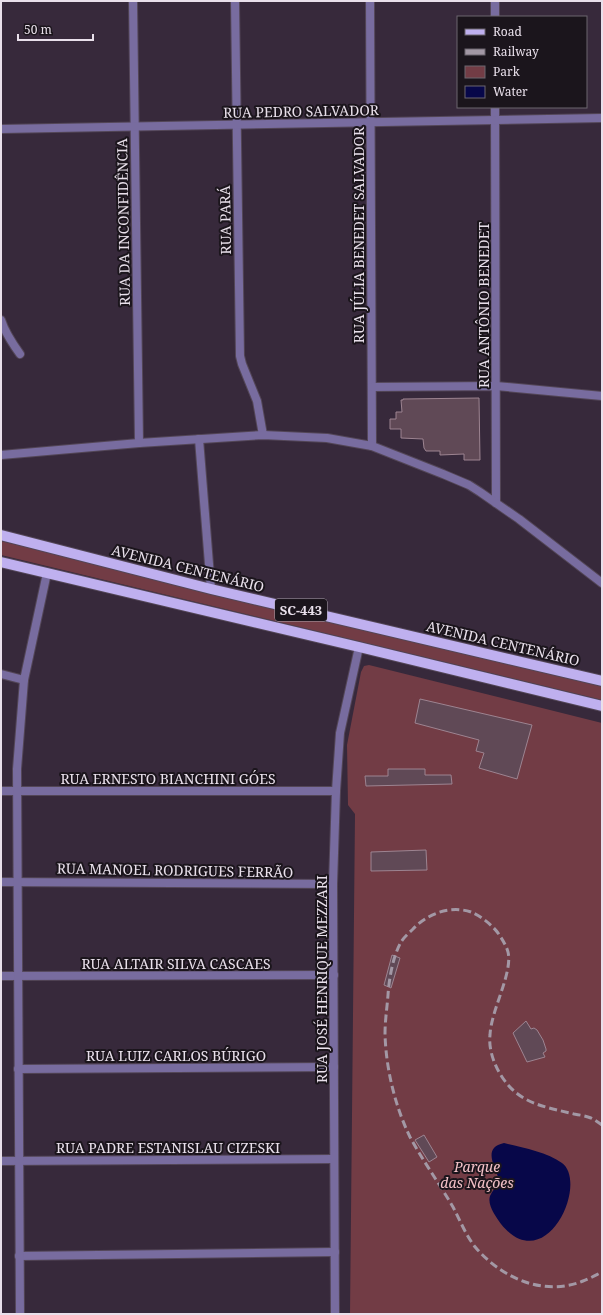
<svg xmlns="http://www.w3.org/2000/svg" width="603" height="1315" font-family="'Noto Serif',serif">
<rect width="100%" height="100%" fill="#37293b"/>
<g fill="#723c45">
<path d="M1,541L602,683V700L1,555Z"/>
<path d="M369,665L602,723V1314H350L355,814L348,805L347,745L361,672L364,666Z"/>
</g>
<path fill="#070749" d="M504,1143C521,1147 547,1152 562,1163C589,1183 546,1279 501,1224C496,1217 487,1205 490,1196C492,1191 497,1186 499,1180C495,1166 482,1148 504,1143Z"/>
<g fill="#604956" stroke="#9d8491">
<path d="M479,398L480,460H464V454L440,455V451H426L424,448L423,439L401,438V429H390V419H396V412H402L401,400H403V399Z"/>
<path d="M420,699L532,725L517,779L479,768L484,753L476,751L479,740L415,723Z"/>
<path d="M388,769H425V775H451L452,784L366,786L365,776H388Z"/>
<path d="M426,850L427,870L371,871V852Z"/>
<path d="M392,955L400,958L391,988L384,985Z"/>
<path d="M526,1021L531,1029L534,1028L537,1030L543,1040L546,1049V1051L543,1053L545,1057L527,1062L513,1033Z"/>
<path d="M424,1135L437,1157L429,1162L415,1140Z"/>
</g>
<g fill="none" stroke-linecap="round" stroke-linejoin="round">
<g stroke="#534657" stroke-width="10">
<g id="minor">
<path d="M133,1L139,443"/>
<path d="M235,1L240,356L242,364L257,401L263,435"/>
<path d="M370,1L372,446"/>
<path d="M495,1V17"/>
<path d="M495,107L496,503"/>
<path d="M1,129L602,118"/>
<path d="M1,320C5,333 12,343 20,354"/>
<path d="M372,387L496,386L602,396"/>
<path d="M199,439L211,589"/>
<path d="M1,455L139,443L263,435L327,438L372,446L443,474L469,485L480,492L519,519L602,583"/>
<path d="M1,674L24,680"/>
<path d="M1,791H336"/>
<path d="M1,882L333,884"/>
<path d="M1,976L334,975"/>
<path d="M18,1069L334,1067"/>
<path d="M1,1161L334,1159"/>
<path d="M19,1256L335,1252"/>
<path d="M20,1314L17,769L24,680L47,573"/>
<path d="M335,1314L333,884L336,791L340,733L359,647"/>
</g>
</g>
<g stroke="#534657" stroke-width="12">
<g id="primary">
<path d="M1,535L211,589L602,681"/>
<path d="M1,562L359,647L602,706"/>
</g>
</g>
<use href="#minor" stroke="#786c9f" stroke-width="8"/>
<use href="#primary" stroke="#bfb0ef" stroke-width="10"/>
<path stroke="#a398a5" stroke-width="3" stroke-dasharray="8 4" stroke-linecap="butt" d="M602,1125C598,1122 595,1120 591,1118C586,1116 580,1115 574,1114C550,1108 526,1105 509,1086C497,1073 488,1052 490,1035C491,1010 513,973 508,952C506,945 502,939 498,933C492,925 481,916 471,912C450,905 427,914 413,929C409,933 404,937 401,942C393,956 389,979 388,995C387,1008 385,1021 385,1034C386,1069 395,1106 410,1137C423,1161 439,1183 453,1207C460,1220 466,1236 476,1248C502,1278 544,1297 583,1281C589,1279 596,1275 602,1272"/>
</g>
<g text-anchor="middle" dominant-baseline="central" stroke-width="4" stroke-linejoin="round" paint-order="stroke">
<rect fill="#1b151c" stroke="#aba3ad" stroke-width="1" x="275" y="599" width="52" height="22" rx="3"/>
<g font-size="13" font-weight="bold" fill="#e9e0eb">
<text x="301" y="610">SC-443</text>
</g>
<g font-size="14" fill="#e9e0eb" stroke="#1b151c">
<text transform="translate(301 111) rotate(-1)">RUA PEDRO SALVADOR</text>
<text transform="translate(225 220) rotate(-91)">RUA PARÁ</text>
<text transform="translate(123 222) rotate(-91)">RUA DA INCONFIDÊNCIA</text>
<text transform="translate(358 235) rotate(-90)">RUA JÚLIA BENEDET SALVADOR</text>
<text transform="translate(483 305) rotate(-90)">RUA ANTÔNIO BENEDET</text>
<text transform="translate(188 568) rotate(14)">AVENIDA CENTENÁRIO</text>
<text transform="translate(503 643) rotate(13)">AVENIDA CENTENÁRIO</text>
<text x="168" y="778">RUA ERNESTO BIANCHINI GÓES</text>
<text transform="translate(175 870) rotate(1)">RUA MANOEL RODRIGUES FERRÃO</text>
<text x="176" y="963">RUA ALTAIR SILVA CASCAES</text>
<text transform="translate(321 979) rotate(-90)">RUA JOSÉ HENRIQUE MEZZARI</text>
<text x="176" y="1055">RUA LUIZ CARLOS BÚRIGO</text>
<text x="168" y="1147">RUA PADRE ESTANISLAU CIZESKI</text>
</g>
<g font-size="14" font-style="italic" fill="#f3c1c7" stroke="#1b151c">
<text x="477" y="1166">Parque<tspan x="477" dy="16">das Nações</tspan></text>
</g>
</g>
<rect width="603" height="1315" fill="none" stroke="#e9e0eb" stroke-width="4"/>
<rect x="457" y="16" width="130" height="92" fill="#1b151c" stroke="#6d666f"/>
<rect x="465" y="29" width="20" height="6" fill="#bfb0ef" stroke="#6d666f"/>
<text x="493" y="36" font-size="12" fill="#e9e0eb">Road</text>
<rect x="465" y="49" width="20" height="6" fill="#a398a5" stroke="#6d666f"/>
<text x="493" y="56" font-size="12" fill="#e9e0eb">Railway</text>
<rect x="465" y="66" width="20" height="12" fill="#723c45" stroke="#6d666f"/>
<text x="493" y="76" font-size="12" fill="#e9e0eb">Park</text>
<rect x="465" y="86" width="20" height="12" fill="#070749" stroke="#6d666f"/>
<text x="493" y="96" font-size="12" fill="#e9e0eb">Water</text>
<path d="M18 34v6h75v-6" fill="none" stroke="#e9e0eb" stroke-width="2"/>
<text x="24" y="34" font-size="12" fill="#e9e0eb" stroke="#1b151c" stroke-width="3" paint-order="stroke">50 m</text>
</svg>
